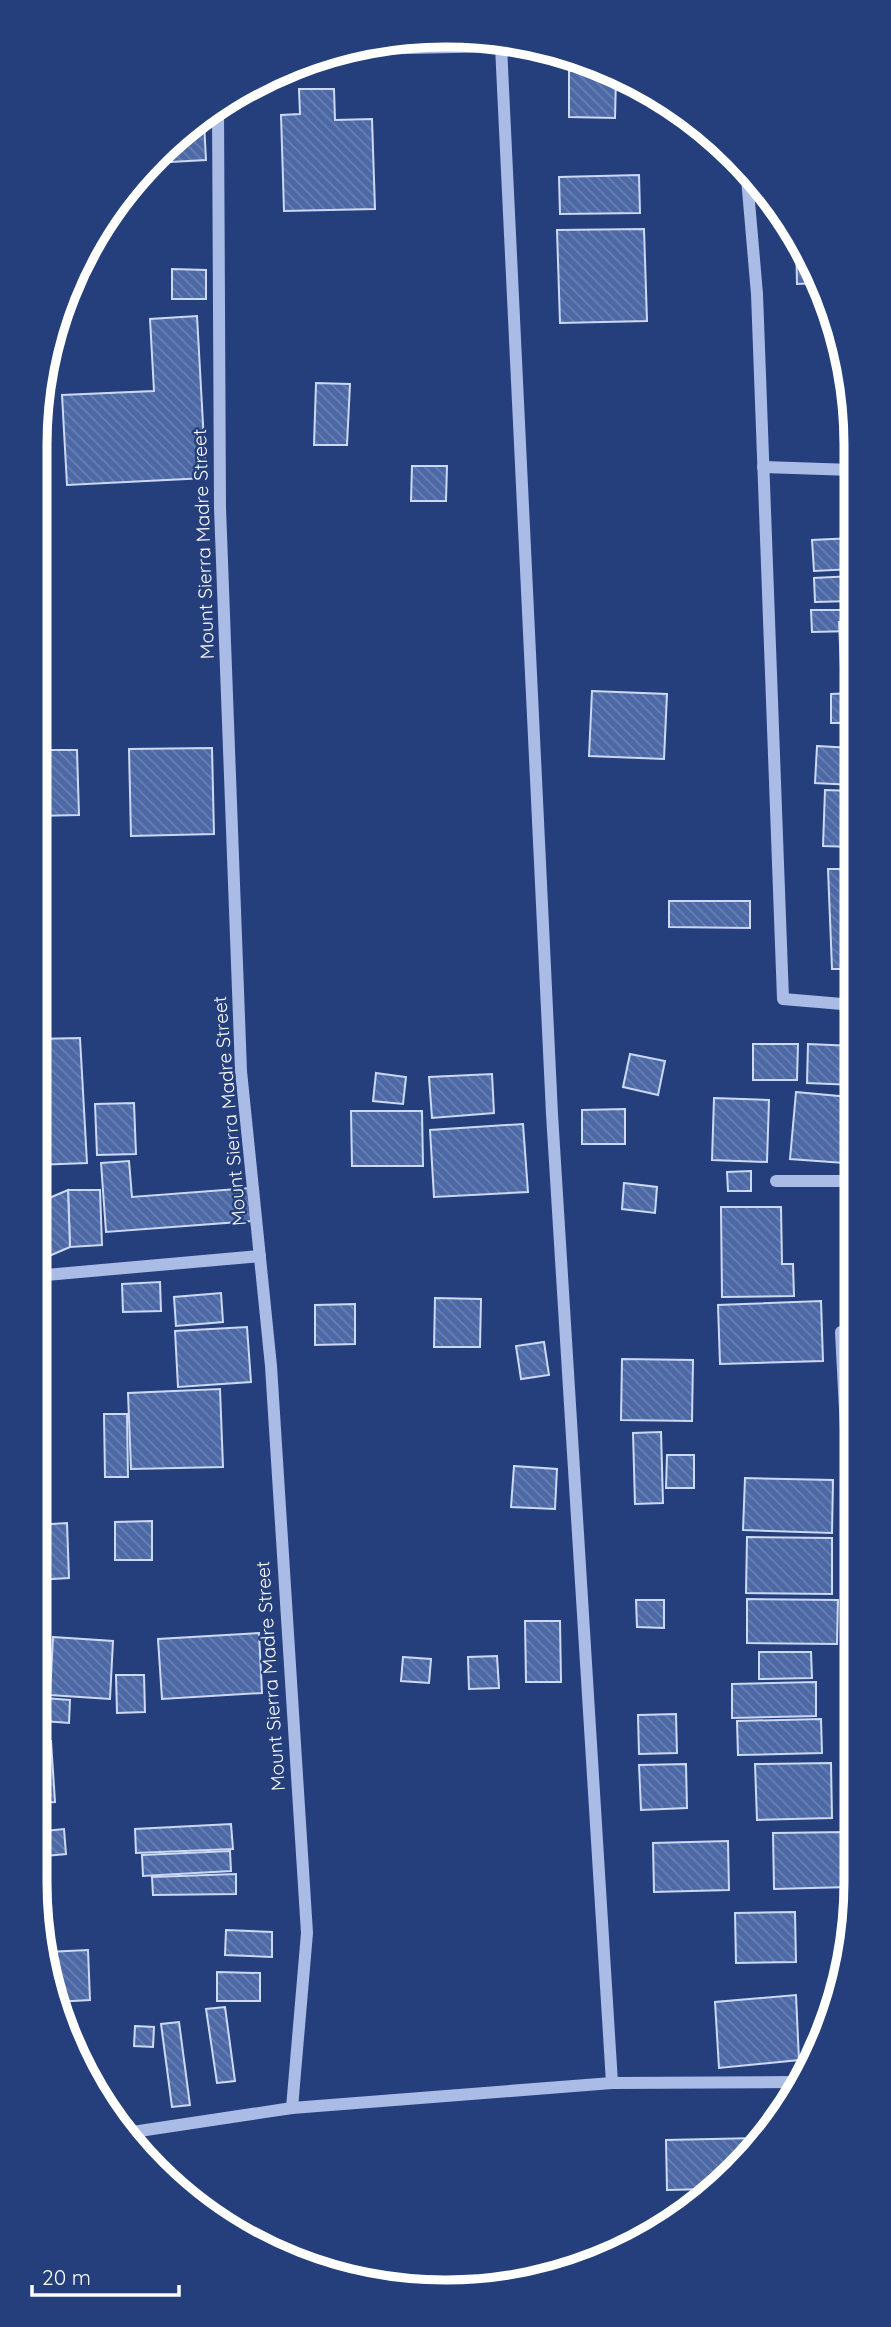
<svg xmlns="http://www.w3.org/2000/svg" width="891" height="2327" font-family="Quicksand,sans-serif">
<defs>
<pattern id="building-back-hatch" width="6" height="6" patternUnits="userSpaceOnUse" patternTransform="scale(1.75)"><rect width="6" height="6" fill="#4d69a5"/><path d="M-1 5l2 2M0 0l6 6M5-1l2 2" fill="none" stroke="#6880b2"/></pattern>
</defs>
<rect width="100%" height="100%" fill="#253f7c"/>
<g fill="url(#building-back-hatch)" stroke="#ccd9f4" stroke-width="2">
<path d="M569,71H600L616,78L615,118L569,117Z"/>
<path d="M299,89H334L335,120L372,119L375,209L284,211L281,115L300,114Z"/>
<path d="M204,122L206,160L171,162V151Z"/>
<path d="M639,175L640,213L560,214L559,177Z"/>
<path d="M644,229L647,321L560,323L557,230Z"/>
<path d="M796,237L814,264L820,283L797,284Z"/>
<path d="M172,269L206,270V299H172Z"/>
<path d="M197,316L206,478L67,485L62,395L154,391L150,319Z"/>
<path d="M316,383L350,384L347,445H314Z"/>
<path d="M412,466H447L446,501H411Z"/>
<path d="M853,538V569L814,571L812,540Z"/>
<path d="M853,576V601L815,602L814,578Z"/>
<path d="M811,610H853V631L812,632Z"/>
<path d="M853,621V688L842,689L839,622Z"/>
<path d="M592,691L667,694L664,759L589,756Z"/>
<path d="M853,693V723H831V694Z"/>
<path d="M817,746L853,748V785L815,783Z"/>
<path d="M212,748L214,834L131,836L129,749Z"/>
<path d="M35,750H77L79,815L35,816Z"/>
<path d="M825,790L853,791L854,847L823,846Z"/>
<path d="M35,836H40L45,881L35,882Z"/>
<path d="M828,869H854V969H832Z"/>
<path d="M669,901H750V928L669,927Z"/>
<path d="M80,1038L87,1163L35,1165V1039Z"/>
<path d="M753,1044H798L797,1080H753Z"/>
<path d="M808,1044L854,1046V1085L807,1083Z"/>
<path d="M630,1054L665,1061L658,1095L623,1087Z"/>
<path d="M376,1073L406,1077L403,1104L373,1101Z"/>
<path d="M492,1074L494,1113L432,1118L429,1077Z"/>
<path d="M796,1092L849,1097L844,1163L790,1159Z"/>
<path d="M714,1098L769,1100L767,1162L712,1160Z"/>
<path d="M134,1103L136,1154L97,1155L95,1104Z"/>
<path d="M625,1109V1144H582V1110Z"/>
<path d="M351,1111H422L423,1166H352Z"/>
<path d="M523,1124L528,1192L434,1197L430,1130Z"/>
<path d="M129,1161L132,1197L250,1188L252,1221L106,1232L101,1163Z"/>
<path d="M751,1171V1191H728L727,1172Z"/>
<path d="M624,1183L657,1187L655,1213L622,1209Z"/>
<path d="M68,1190H100L102,1245L70,1247Z"/>
<path d="M68,1190L70,1247L35,1262V1204Z"/>
<path d="M721,1207H781L782,1264H793L794,1296L722,1297Z"/>
<path d="M160,1282L161,1311L123,1312L122,1284Z"/>
<path d="M221,1293L223,1322L176,1326L174,1297Z"/>
<path d="M435,1298L481,1299L480,1347H434Z"/>
<path d="M821,1301L823,1361L720,1364L718,1305Z"/>
<path d="M355,1304V1344L315,1345V1305Z"/>
<path d="M247,1327L251,1382L178,1387L175,1331Z"/>
<path d="M544,1342L549,1375L521,1379L516,1346Z"/>
<path d="M622,1359L693,1360L692,1421L621,1420Z"/>
<path d="M220,1389L223,1467L131,1469L128,1393Z"/>
<path d="M104,1414H127L128,1477H105Z"/>
<path d="M661,1432L663,1503L635,1504L633,1433Z"/>
<path d="M667,1455H694V1488H666Z"/>
<path d="M514,1466L557,1469L555,1509L511,1507Z"/>
<path d="M745,1478L833,1480L832,1533L743,1530Z"/>
<path d="M152,1521V1560H115V1522Z"/>
<path d="M67,1523L69,1578L35,1580V1525Z"/>
<path d="M747,1537L832,1538V1594L746,1593Z"/>
<path d="M747,1599L838,1600L837,1644L747,1643Z"/>
<path d="M636,1600H664V1628L637,1627Z"/>
<path d="M525,1621H560L561,1682H526Z"/>
<path d="M259,1633L262,1693L162,1699L158,1639Z"/>
<path d="M53,1637L113,1641L110,1699L50,1695Z"/>
<path d="M759,1652H811L812,1678L759,1679Z"/>
<path d="M497,1656L499,1688L469,1689L468,1657Z"/>
<path d="M403,1657L431,1659L429,1683L401,1681Z"/>
<path d="M116,1675H144L145,1712L117,1713Z"/>
<path d="M816,1682V1716L732,1718V1684Z"/>
<path d="M44,1698L70,1700L69,1723L43,1721Z"/>
<path d="M676,1714L677,1753L639,1754L638,1715Z"/>
<path d="M821,1719L822,1753L738,1755L737,1721Z"/>
<path d="M51,1741L55,1802L35,1803V1742Z"/>
<path d="M831,1763L832,1818L757,1820L755,1764Z"/>
<path d="M686,1764L687,1808L641,1810L639,1765Z"/>
<path d="M231,1824L233,1849L136,1853L135,1829Z"/>
<path d="M64,1829L66,1854L35,1857V1832Z"/>
<path d="M848,1832L849,1887L774,1889L773,1833Z"/>
<path d="M728,1841L729,1890L654,1892L653,1843Z"/>
<path d="M230,1851L231,1871L143,1876L142,1855Z"/>
<path d="M236,1874V1894L153,1895L152,1877Z"/>
<path d="M795,1912L796,1962L736,1963L735,1913Z"/>
<path d="M226,1930L272,1932V1957L225,1955Z"/>
<path d="M88,1950L90,2000L55,2002L47,1952Z"/>
<path d="M217,1972L260,1973V2001H217Z"/>
<path d="M796,1995L799,2060L719,2068L715,2002Z"/>
<path d="M225,2007L235,2081L217,2083L206,2009Z"/>
<path d="M179,2022L190,2105L172,2107L161,2024Z"/>
<path d="M135,2026L154,2027L153,2047L134,2046Z"/>
<path d="M758,2138V2144L710,2189L667,2190L666,2140Z"/>
<path d="M657,2223H674L657,2230Z"/>
</g>
<g fill="none" stroke-linecap="round" stroke-linejoin="round">
<g stroke="#aabce5" stroke-width="12">
<path d="M501,46L552,1114L612,2083"/>
<path d="M360,49L501,46"/>
<path d="M218,109L220,508L241,1071L271,1366L307,1933L292,2108"/>
<path d="M746,167L757,294L783,999L854,1005"/>
<path d="M763,467L853,470"/>
<path d="M776,1181H854"/>
<path d="M35,1276L260,1256"/>
<path d="M855,1332H841L855,1604"/>
<path d="M126,2133L292,2108L612,2083L795,2082"/>
</g>
</g>
<g text-anchor="middle" dominant-baseline="central" stroke-width="5" stroke-linejoin="round" paint-order="stroke">
<g font-size="19" fill="#fff" stroke="#253f7c">
<text transform="translate(203 544) rotate(-92)">Mount Sierra Madre Street</text>
<text transform="translate(229 1111) rotate(-95)">Mount Sierra Madre Street</text>
<text transform="translate(270 1676) rotate(-94)">Mount Sierra Madre Street</text>
</g>
</g>
<path d="M0 0H891V2327H0ZM445 47H446A398 398 0 0 1 844 445V1882A398 398 0 0 1 446 2280H445A398 398 0 0 1 47 1882V445A398 398 0 0 1 445 47Z" fill="#253f7c" fill-rule="evenodd"/>
<path fill="none" stroke="#fff" stroke-width="9" d="M445 47H446A398 398 0 0 1 844 445V1882A398 398 0 0 1 446 2280H445A398 398 0 0 1 47 1882V445A398 398 0 0 1 445 47Z"/>
<path d="M32 2285v10h147v-10" fill="none" stroke="#ffffff" stroke-width="3.5"/>
<text x="42" y="2285" font-size="21" fill="#ffffff" stroke="#253f7c" stroke-width="5" paint-order="stroke">20 m</text>
</svg>
